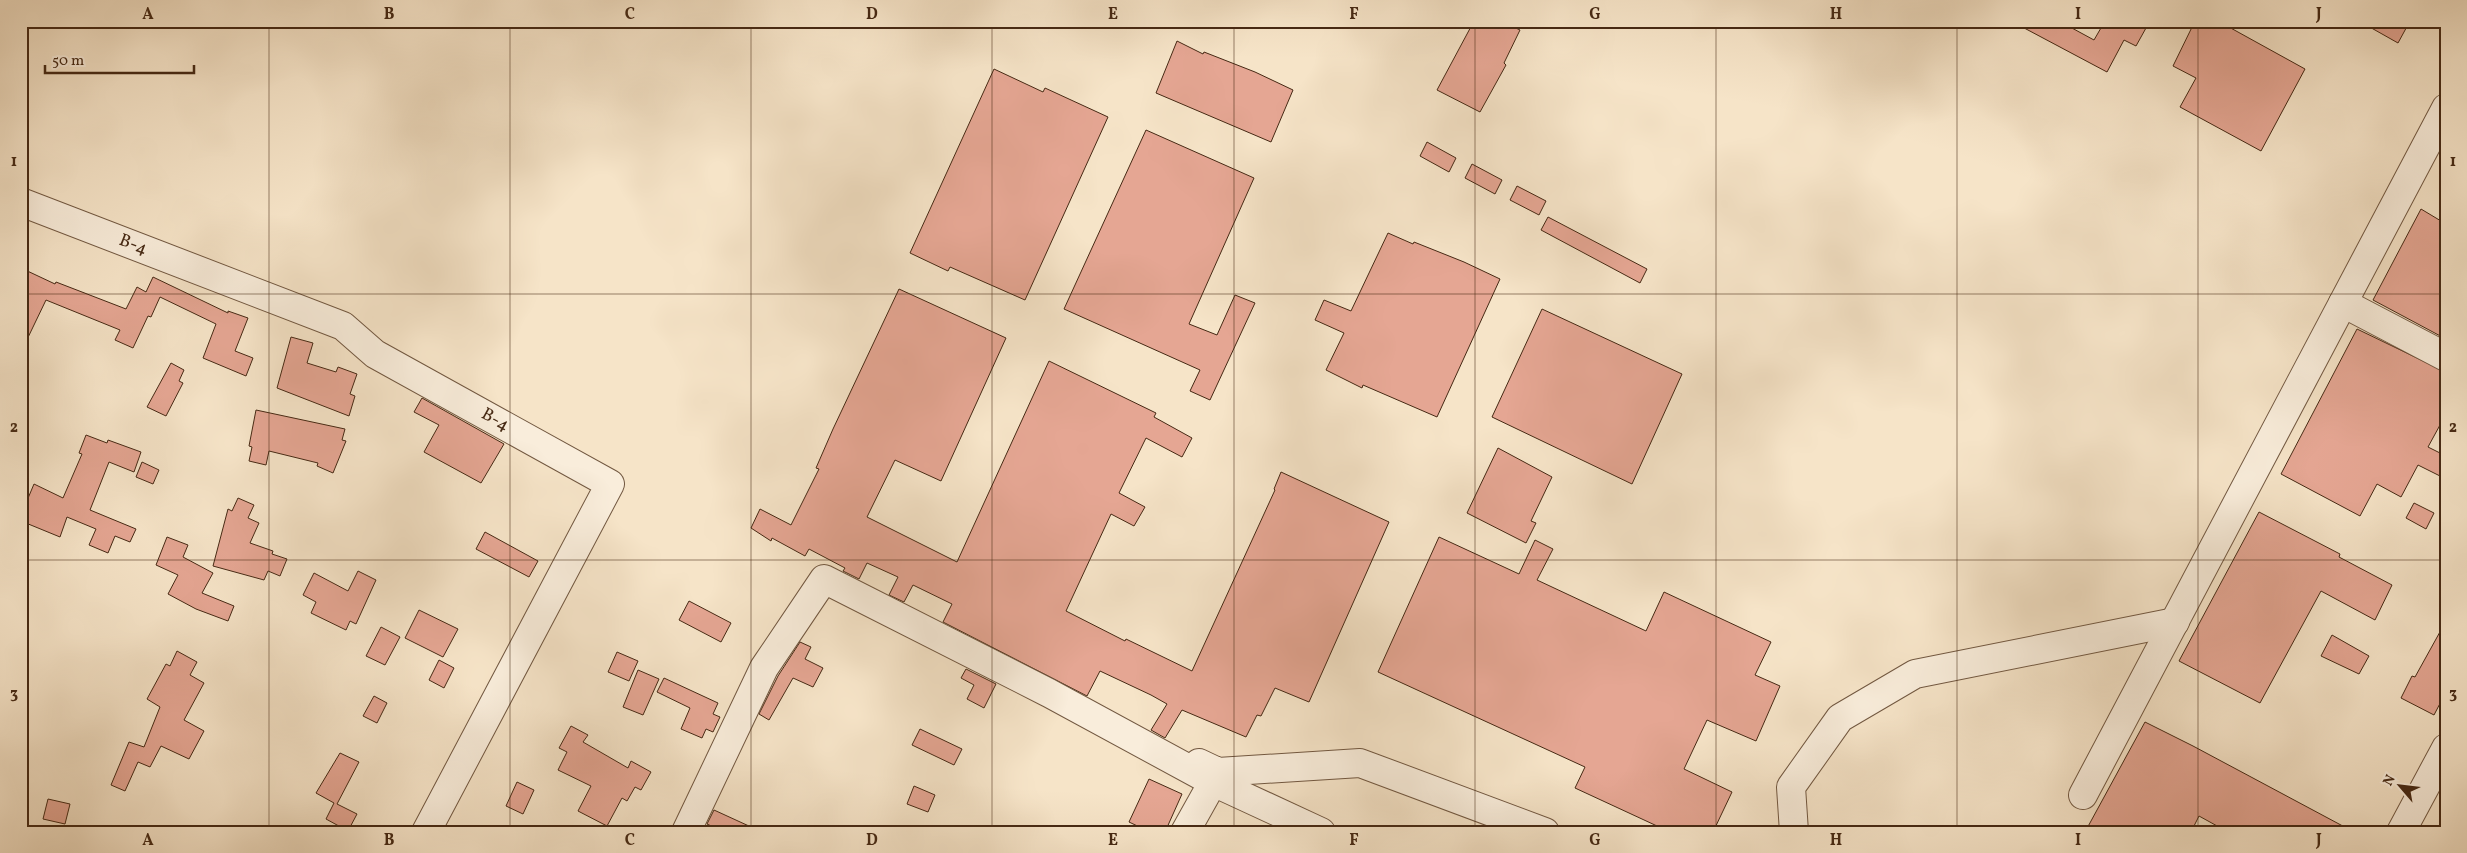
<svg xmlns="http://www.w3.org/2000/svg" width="2467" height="853" font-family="Vollkorn,serif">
<rect width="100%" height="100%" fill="#f6e4c8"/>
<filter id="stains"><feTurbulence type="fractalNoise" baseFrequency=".004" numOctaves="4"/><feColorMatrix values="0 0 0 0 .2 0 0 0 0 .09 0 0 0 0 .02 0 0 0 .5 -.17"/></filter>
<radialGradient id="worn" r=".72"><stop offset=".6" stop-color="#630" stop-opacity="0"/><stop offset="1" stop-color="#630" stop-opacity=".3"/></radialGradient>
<g fill="#e5a693" stroke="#462914">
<path d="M1474,21H1501L1520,30L1504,63L1506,65L1480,112L1437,90Z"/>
<path d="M2011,21H2059L2094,40L2105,21H2135L2146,28L2136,46L2124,40L2107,72Z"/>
<path d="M2195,21H2218L2305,69L2261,151L2180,107L2196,78L2173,66Z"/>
<path d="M2359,21H2410L2398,43Z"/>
<path d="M1177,41L1203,54L1204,52L1255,72L1293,90L1271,142L1156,93Z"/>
<path d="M994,69L1043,92L1045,88L1108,117L1025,300L950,267L948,271L910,253Z"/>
<path d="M1146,130L1254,178L1189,324L1217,335L1235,295L1255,303L1210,400L1190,391L1200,370L1064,309Z"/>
<path d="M1427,142L1456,158L1449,172L1420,156Z"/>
<path d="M1472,164L1502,180L1495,194L1465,178Z"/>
<path d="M1517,186L1546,201L1539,215L1510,200Z"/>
<path d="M2421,209L2446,224V339L2373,300Z"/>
<path d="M1548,217L1647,269L1640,283L1541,230Z"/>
<path d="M1388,233L1413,244L1414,242L1464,262L1500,279L1437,417L1363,385L1362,388L1326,370L1344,333L1315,320L1324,300L1351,311Z"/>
<path d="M21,268L55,284L56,282L126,309L137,287L146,292L153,277L228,313V311L248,318L235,351L253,358L246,376L203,358L216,324L160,297L151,317L148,316L133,348L115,340L120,330L46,300L21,352Z"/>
<path d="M899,289L1006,338L941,481L895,460L867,517L957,562L1049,361L1156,413L1154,417L1192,438L1182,457L1146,438L1119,493L1145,507L1134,526L1111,514L1066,611L1125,641L1126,639L1192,671L1275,490L1274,489L1281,472L1389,522L1309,702L1275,688L1261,716L1257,715L1246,737L1182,710L1165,738L1151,730L1167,704L1151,695L1100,671L1087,696L943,622L952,604L913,585L904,602L889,595L898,577L867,563L859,579L843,571L845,568L809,549L805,556L772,538L771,541L751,528L760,509L791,525L819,469L816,468L833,429Z"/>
<path d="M1542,309L1682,374L1632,484L1492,417Z"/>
<path d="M2357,329L2446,372V414L2428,447L2446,456V479L2418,465L2401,497L2377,484L2360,516L2281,474Z"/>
<path d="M291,337L313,343L307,363L336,372L338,367L357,374L350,394L355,396L349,416L277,388Z"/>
<path d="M171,363L184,370L179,381L183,383L166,416L147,407Z"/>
<path d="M422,398L504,444L481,483L424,452L439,425L414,412Z"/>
<path d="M256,410L345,429L342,440L346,441L333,473L317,466L318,463L269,451L266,465L249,461L252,447L249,446Z"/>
<path d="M86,435L107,443L108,440L141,452L134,472L109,462L90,510L136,529L130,542L115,536L108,553L89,545L96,529L67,517L60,537L21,521V500L26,503L34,484L63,498L82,454L79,453Z"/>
<path d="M1498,448L1552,477L1531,521L1536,523L1526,543L1467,513Z"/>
<path d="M142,462L159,470L153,484L136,477Z"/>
<path d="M238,498L254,505L248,518L259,523L250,543L273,551L272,554L287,559L280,576L268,571L264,580L213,566L228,509L232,511Z"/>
<path d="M2414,503L2434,513L2426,529L2406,518Z"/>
<path d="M2259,512L2340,554L2339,557L2392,585L2375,620L2321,591L2260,703L2179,661Z"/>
<path d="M485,532L538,561L529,577L476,549Z"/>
<path d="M167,537L188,545L183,557L213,573L202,593L234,606L228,621L196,609L168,594L178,575L156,565Z"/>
<path d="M1439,537L1519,574L1535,540L1553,549L1537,580L1646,631L1664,592L1771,642L1755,675L1780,686L1756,741L1707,720L1684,769L1732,792L1713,832H1670L1575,788L1585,767L1378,672Z"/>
<path d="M358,571L376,580L356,624L350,621L346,630L311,613L316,602L303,595L314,573L348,591Z"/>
<path d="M689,601L731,623L721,642L679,620Z"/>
<path d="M419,610L458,629L443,657L405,638Z"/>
<path d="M2446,621V692L2434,715L2401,698L2412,676L2415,677Z"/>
<path d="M381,627L400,637L385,665L366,656Z"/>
<path d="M2332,635L2369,656L2359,674L2321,656Z"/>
<path d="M800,642L811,647L805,659L823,668L813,687L793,678L769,720L759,714L778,676Z"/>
<path d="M177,651L197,662L190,675L204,683L184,720L204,731L189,759L161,746L150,767L138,762L125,791L111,785L129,742L144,747L160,707L147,699L166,664L170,666Z"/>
<path d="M617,652L638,661L629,681L608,672Z"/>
<path d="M439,660L454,668L444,688L429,680Z"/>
<path d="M966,669L996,684L984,708L967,699L974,685L961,678Z"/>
<path d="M638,670L659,679L643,715L623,707Z"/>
<path d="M664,678L718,703L713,714L720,717L713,732L706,729L702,738L681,729L690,708L657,692Z"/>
<path d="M374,696L387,703L377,723L363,716Z"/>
<path d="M2145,722L2193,746L2354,832H2228L2199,816L2191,832H2085Z"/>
<path d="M571,726L588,735L583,742L628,768L631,761L651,772L641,790L635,787L627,801L622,798L607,826L578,811L591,786L558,770L567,752L559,748Z"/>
<path d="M920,729L962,749L954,765L912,745Z"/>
<path d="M340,753L359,762L337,804L357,814L348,831L326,819L334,803L316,793Z"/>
<path d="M1149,779L1182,794L1165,832H1150L1129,822Z"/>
<path d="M517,782L534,790L523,814L506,806Z"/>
<path d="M914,786L935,795L928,812L907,804Z"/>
<path d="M48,799L70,804L65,824L43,819Z"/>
<path d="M714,810L762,832H724L707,824Z"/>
</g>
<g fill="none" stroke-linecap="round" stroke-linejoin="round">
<g stroke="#725841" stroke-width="30">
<g id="minor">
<path d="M21,202L343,326L375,354L610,484L426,832"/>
<path d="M2343,303L2446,357"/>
<path d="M1199,763L1218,772L1360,763L1545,832"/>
<path d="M2083,795L2446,108"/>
<path d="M686,832L764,668L824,579L1049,693L1213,782L1321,832"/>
<path d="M1185,832L1213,782"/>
<path d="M1794,832L1791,787L1840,718L1915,674L2175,622"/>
<path d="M2401,832L2446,748"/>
</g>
</g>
<use href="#minor" stroke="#f9eddb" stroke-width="28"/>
</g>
<path fill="none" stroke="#462914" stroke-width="1" stroke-opacity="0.55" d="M269,21V832M510,21V832M751,21V832M992,21V832M1234,21V832M1475,21V832M1716,21V832M1957,21V832M2198,21V832M21,294H2446M21,560H2446"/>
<g text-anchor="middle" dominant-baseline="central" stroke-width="4.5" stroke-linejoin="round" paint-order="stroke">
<g font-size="18" fill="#462914" stroke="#f9eddb">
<text transform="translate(133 245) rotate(21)">B-4</text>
<text transform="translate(495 420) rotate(29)">B-4</text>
</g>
</g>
<rect width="2467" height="853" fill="none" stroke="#f6e4c8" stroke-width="55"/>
<g transform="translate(2400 786) rotate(298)" stroke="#f9eddb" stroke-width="4" paint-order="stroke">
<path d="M0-4L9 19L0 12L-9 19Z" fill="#462914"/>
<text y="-8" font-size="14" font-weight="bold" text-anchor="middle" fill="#462914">N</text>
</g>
<path d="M45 65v8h149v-8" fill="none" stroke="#462914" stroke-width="2.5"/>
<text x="52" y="65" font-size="15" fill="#462914" stroke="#f9eddb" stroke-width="4" paint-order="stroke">50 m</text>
<rect x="28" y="28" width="2412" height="798" fill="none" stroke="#462914" stroke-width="2"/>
<g font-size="16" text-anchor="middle" font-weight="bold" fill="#462914">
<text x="148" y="19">A</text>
<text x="389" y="19">B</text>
<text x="630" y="19">C</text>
<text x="872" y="19">D</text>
<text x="1113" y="19">E</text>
<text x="1354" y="19">F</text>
<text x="1595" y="19">G</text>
<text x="1836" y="19">H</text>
<text x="2078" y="19">I</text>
<text x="2319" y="19">J</text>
<text x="14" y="166">1</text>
<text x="2453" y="166">1</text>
<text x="14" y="432">2</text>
<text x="2453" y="432">2</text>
<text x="14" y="698">3</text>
<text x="2453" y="698">3</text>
<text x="148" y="845">A</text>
<text x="389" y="845">B</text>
<text x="630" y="845">C</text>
<text x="872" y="845">D</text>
<text x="1113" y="845">E</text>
<text x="1354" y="845">F</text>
<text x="1595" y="845">G</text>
<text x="1836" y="845">H</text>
<text x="2078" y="845">I</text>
<text x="2319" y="845">J</text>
</g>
<rect width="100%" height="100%" filter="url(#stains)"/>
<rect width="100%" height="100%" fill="url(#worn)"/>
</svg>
